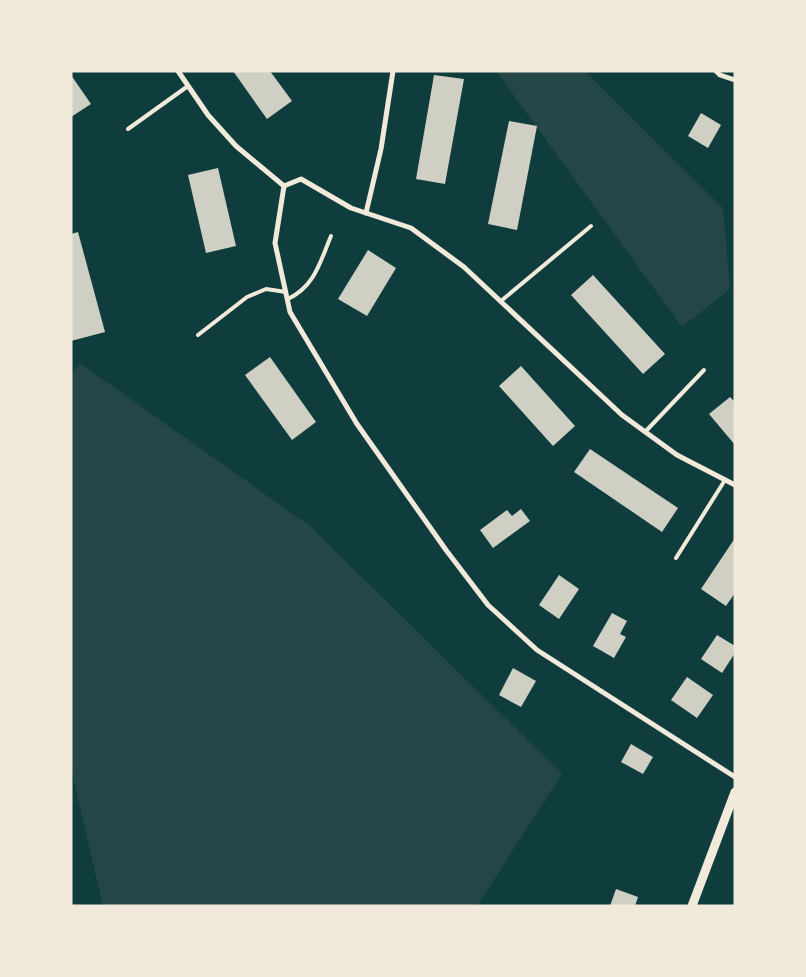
<svg xmlns="http://www.w3.org/2000/svg" width="806" height="977" font-family="Lato,sans-serif">
<rect width="100%" height="100%" fill="#0f3d3e"/>
<g fill="#244646">
<path d="M496,71H585L723,208L730,289L682,327Z"/>
<path d="M81,364L310,526L562,774L477,906H103L71,768V372Z"/>
</g>
<g fill="#cfcfc3">
<path d="M233,71H270L292,101L267,119Z"/>
<path d="M71,75L91,104L71,117Z"/>
<path d="M434,75L464,79L445,184L416,179Z"/>
<path d="M701,113L721,125L708,148L688,136Z"/>
<path d="M509,121L537,126L517,230L488,224Z"/>
<path d="M218,168L236,246L206,253L188,175Z"/>
<path d="M78,232L105,332L71,341V234Z"/>
<path d="M368,250L396,268L367,316L338,299Z"/>
<path d="M593,275L665,354L643,374L571,295Z"/>
<path d="M270,357L316,422L292,440L245,375Z"/>
<path d="M521,366L575,426L553,446L499,386Z"/>
<path d="M730,397L735,402V445L709,414Z"/>
<path d="M590,449L678,508L662,532L574,472Z"/>
<path d="M521,509L530,521L493,548L480,530L507,510L512,516Z"/>
<path d="M735,538V593L726,606L701,589Z"/>
<path d="M559,575L579,589L559,619L539,605Z"/>
<path d="M612,613L627,621L620,634L626,637L614,658L593,646Z"/>
<path d="M717,635L735,646V653L722,673L701,659Z"/>
<path d="M513,668L536,681L521,707L499,695Z"/>
<path d="M687,677L713,695L697,718L671,700Z"/>
<path d="M631,744L653,757L643,774L621,762Z"/>
<path d="M616,889L638,897L635,906H610Z"/>
</g>
<g fill="none" stroke-linecap="round" stroke-linejoin="round">
<g stroke="#f1e9da" stroke-width="4">
<path d="M128,129L188,86"/>
<path d="M288,299C315,286 320,262 331,236"/>
<path d="M501,301L591,226"/>
<path d="M198,335L247,297L266,289L286,292"/>
<path d="M645,432L704,370"/>
<path d="M676,558L725,480"/>
</g>
<g stroke="#f1e9da" stroke-width="5">
<path d="M178,71L208,115L236,146L284,186"/>
<path d="M716,71L720,75L735,80"/>
<path d="M284,186L275,243L290,312L357,424L446,550L488,605L537,650L735,777"/>
<path d="M284,186L301,179L351,208L411,228L464,267L622,415L677,455L735,485"/>
<path d="M366,213L381,149L393,71"/>
</g>
<path stroke="#f1e9da" stroke-width="9" d="M692,906L735,792"/>
</g>
<rect width="806" height="977" fill="none" stroke="#f1e9da" stroke-width="145"/>
</svg>
